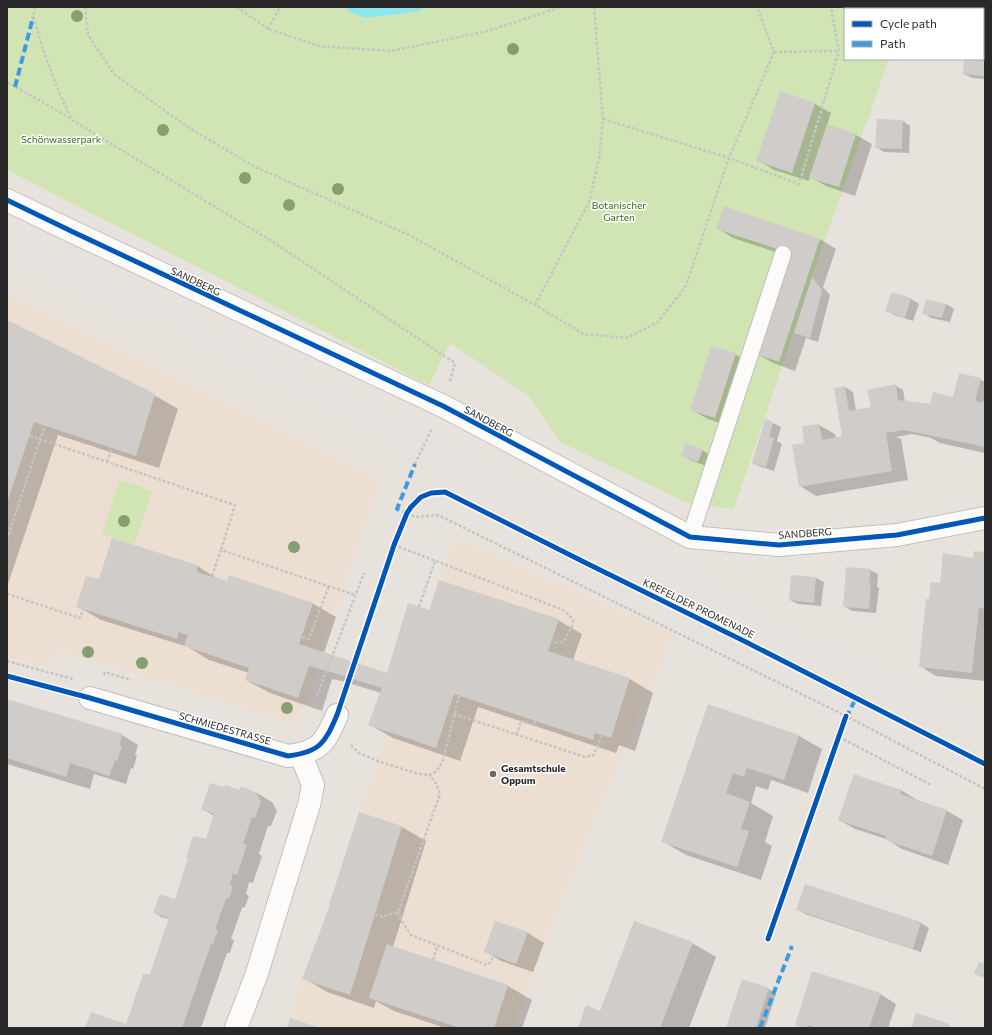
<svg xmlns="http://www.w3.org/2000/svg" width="992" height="1035" font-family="Commissioner,sans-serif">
<rect width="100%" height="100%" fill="#e8e2dd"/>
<g fill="#ecded0">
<path d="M7,295L380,481L297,724L55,649L49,667L7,656Z"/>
<path d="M455,538L673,634L579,856L512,1028H322L290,1018L298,995L302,979L330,905H329L359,812L388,732L368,725L382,688L408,603L429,610L439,580Z"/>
</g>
<g fill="#d0e5b3">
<path d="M7,7H908L907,9H845V59H889L816,265L734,509L701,505L686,502L560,442L529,396L450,343L429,385L7,170Z"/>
<path d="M120,480L152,491L134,545L102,534Z"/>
</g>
<g fill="#0003">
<path d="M983,19H985V79L972,78L964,74L965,59H983Z"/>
<path d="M780,93L815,104L831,113L827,125L856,135L872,144L855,196L826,186L810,177L809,181L774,170L758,160Z"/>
<path d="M903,121L910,126L909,153L884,152L876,147Z"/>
<path d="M717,228L820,239L836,249L823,287L830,295L818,342L806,338L795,371L773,363L757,354L788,256L733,238Z"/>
<path d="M892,293L911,299L919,304L913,321L894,315L886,310Z"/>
<path d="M946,304L954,309L950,322L931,318L924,313Z"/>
<path d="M7,321L154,395L178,409L159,468L58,435L7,587Z"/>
<path d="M735,354L751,364L731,427L708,419L692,410Z"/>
<path d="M980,379L985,382V396L983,404L985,405V453L940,443L931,438L912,434L896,437L901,439L908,480L816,496L800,486L805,444L803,427L819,425L835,434L836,438L844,437L845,387L853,392L856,411L873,408L896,386L903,390L905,402L929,405L954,398Z"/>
<path d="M773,423L781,427L777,441L782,444L774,471L761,467L753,463Z"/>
<path d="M702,450L710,455L706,466L690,460L682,455Z"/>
<path d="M985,553V681L936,676L920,666L930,601L941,584L974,559Z"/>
<path d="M197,566L220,580L312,603L336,617L324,653L387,674L430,611L558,620L582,634L573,660L630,679L653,693L635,751L619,745L616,753L478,707L460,761L393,738L370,725L381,693L342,681L332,679L322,711L270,693L246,680L249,673L209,660L188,647L101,620L77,606L99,581Z"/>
<path d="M870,570L878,574L877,587L879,588L876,613L852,611L844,606Z"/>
<path d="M816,578L824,582L821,606L798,604L790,600Z"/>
<path d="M7,700L122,735L138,745L135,755L137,756L133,769L131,768L126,784L94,774L90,789L7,764Z"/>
<path d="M708,705L799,736L822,749L808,793L771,780L768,790L756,786L751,803L773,816L765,842L772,846L761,880L686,855L662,841Z"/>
<path d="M854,775L901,790L917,800L947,811L963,820L948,865L902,849L886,839L855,829L839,820Z"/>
<path d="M239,791L255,792L272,802L277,811L271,826H268L259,854L262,856L253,883L249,882L246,894L249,896L245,907L242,908L231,939L234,940L230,953H227L201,1028H86L127,1025L150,975L169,919L161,917L154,912L175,900L206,841L214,816L202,809Z"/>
<path d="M360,814L402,827L426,841L393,947L508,986L532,1000L522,1028H445L394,1011L376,1001L374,1008L327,992L304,978L331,905Z"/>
<path d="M806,885L921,923L929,928L921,952L805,914L798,910Z"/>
<path d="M495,922L528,933L544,943L533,972L501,961L485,951Z"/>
<path d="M692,943L716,957L689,1028H579L601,1012Z"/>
<path d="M769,989L776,994L765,1028H727Z"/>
<path d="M880,994L896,1004L888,1028H802L796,1025Z"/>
</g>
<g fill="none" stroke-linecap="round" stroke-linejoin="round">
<path stroke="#8be7ef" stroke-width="9" d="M351,7L366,13L418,7"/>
</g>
<g fill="#d0ccc9">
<path d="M983,18H985V76L963,74L964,59H983Z"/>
<path d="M780,91L815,103L792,173L756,161Z"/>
<path d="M877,119L903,120L902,149L875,148Z"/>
<path d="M827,124L856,134L839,187L809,178Z"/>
<path d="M724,206L820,239L779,362L755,354L790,253L716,229Z"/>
<path d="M812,277L822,290L810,338L794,333Z"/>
<path d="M892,292L911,298L905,318L885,311Z"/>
<path d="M926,299L946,304L942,318L922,314Z"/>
<path d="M7,320L155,394L136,456L34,422L7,503Z"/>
<path d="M711,346L736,353L715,418L690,410Z"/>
<path d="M959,373L981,378L975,401L985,404V447L904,430L886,433L892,471L799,487L792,445L804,443L802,426L819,424L822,440L842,436L834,388L845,386L849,411L871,407L867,390L896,384L898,400L930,404L933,392L953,397Z"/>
<path d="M765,419L773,422L769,437L774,438L766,467L752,463Z"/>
<path d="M685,443L703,449L698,462L681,456Z"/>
<path d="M112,538L197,565V572L227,581L229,575L313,603L299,644L387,673L408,603L429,610L439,580L559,619L548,651L630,678L611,738L595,733L593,740L454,694L436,748L368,725L382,688L317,668L309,666L298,698L245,680L249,668L184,646L188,635L179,632L177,639L76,607L86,576L99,579Z"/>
<path d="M974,551L985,552V609L979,608L972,673L919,667L926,599H929L931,582L940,583L943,553L973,558Z"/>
<path d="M846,567L871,569L869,583H871L869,609L843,607Z"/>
<path d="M791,575L816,577L814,603L789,600Z"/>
<path d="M7,699L123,734L119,745L122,746L117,761L115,760L109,776L70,763L66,777L7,758Z"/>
<path d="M708,704L799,735L784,780L747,768L744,777L733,773L726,793L750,802L741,829L749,831L737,867L661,842Z"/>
<path d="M854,774L901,790L900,794L947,810L932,856L885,840L886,836L838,820Z"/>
<path d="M210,783L224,787L226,785L239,790L241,786L255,792L261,801L255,818L252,817L243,844L247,845L237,875L233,873L230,885L233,886L229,898L226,899L215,929L218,930L213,944H211L182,1028H85L91,1012L126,1024L143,974H150L169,918L153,913L160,894L175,899L188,859L186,858L193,836L206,839L214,814L201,810Z"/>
<path d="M359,812L402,826L350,995L302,979L330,905H329Z"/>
<path d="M805,884L921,922L913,949L796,910Z"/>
<path d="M495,921L528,932L516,964L484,952Z"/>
<path d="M634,921L693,942L660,1028H578L586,1005L600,1011Z"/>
<path d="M387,944L508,985L494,1028H460L369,998Z"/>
<path d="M985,959V978L974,974L979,962L983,964Z"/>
<path d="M812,971L881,993L869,1028H818L808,1025L806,1028H803L795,1025Z"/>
<path d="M742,979L769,988L761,1012L756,1028H726Z"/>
<path d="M916,1013L950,1024L949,1028H911Z"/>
<path d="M290,1018L320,1028H287Z"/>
</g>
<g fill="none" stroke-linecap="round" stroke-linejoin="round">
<g stroke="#c1bfbf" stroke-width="18">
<path id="lane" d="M690,537L783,254"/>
</g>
<g stroke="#c1bfbf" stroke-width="24">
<g id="street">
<path d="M7,200L71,231L443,406L690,537L779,545L897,535L985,518"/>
<path d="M90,698L288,756C320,752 325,743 337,715"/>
<path d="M236,1028L256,976L309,805L313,785L301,755"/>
</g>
</g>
<g stroke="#c6c5c5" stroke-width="2.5" stroke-dasharray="3 2" stroke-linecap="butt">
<path d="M35,7L33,17L46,58L59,92L72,120L273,242L455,363L450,381"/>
<path d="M85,7L88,35L114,74L186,126L255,167L409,235L535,305L584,334L626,338L657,323L685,288L729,158L774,52L757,7"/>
<path d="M237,7L268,29L319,46L391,51L488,31L561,7"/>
<path d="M268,29L280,7"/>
<path d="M774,52L839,51"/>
<path d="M7,82L72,119"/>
<path d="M603,119L729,158L799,184L839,51L831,7"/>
<path d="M535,305L589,202L599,159L603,119L594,7"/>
<path d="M30,436L235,505L221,550"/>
<path d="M107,462L112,448"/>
<path d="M415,464L431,430"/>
<path d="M407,513L416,517L438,515L846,716L985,789"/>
<path d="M7,540L45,425"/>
<path d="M394,545L561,609L568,614L573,620L572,627L564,641L558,643L552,640"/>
<path d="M212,576L221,550L355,595"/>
<path d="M7,594L80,618L83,609"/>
<path d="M419,607L435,561"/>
<path d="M302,637L309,639L329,586"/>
<path d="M7,661L73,679"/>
<path d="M104,675L105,672L131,680"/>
<path d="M317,696L364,573"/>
<path d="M454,714L585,757L594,755L602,735"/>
<path d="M516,735L521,721L534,725L535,721"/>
<path d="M839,737L931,785"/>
<path d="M351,745L359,753L378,761L418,774L429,775L437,771L443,760L459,696"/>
<path d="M398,912L400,918L411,935L487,965L491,962L493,955"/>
<path d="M375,915L382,917L398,912L440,794L436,783L429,775"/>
<path d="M433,960L438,945"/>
</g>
<use href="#lane" stroke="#fcfbfa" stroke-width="16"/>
<use href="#street" stroke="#fcfbfa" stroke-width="22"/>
<g stroke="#dcdcde" stroke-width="1">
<path d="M7,234L230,339L370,410L426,441L985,727"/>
<path d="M7,248L225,351L364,421L420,452L985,741"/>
</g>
<g stroke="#3d9ce1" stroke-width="4" stroke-dasharray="8 4" stroke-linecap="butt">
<path d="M15,87L33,17"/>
<path d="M405,516L407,513L397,509L415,464"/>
<path d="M846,718L856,698"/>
<path d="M760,1028L792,946"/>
</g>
<g stroke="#fff" stroke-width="8">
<g id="cycleway">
<path d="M7,200L71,231L443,406L690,537L779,545L897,535L985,518"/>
<path d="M7,676L90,698L288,756C320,752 325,743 337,715L394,545L407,513L411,507L421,497L431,493L445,492L584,562L746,642L985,764"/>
<path d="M768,939L846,716"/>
</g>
</g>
<use href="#cycleway" stroke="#0057b8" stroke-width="5"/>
</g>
<g fill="#85a06e">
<circle cx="77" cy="16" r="6"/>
<circle cx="513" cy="49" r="6"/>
<circle cx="163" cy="130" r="6"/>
<circle cx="245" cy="178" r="6"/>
<circle cx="338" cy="189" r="6"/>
<circle cx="289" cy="205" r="6"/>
<circle cx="124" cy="521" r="6"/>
<circle cx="294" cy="547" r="6"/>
<circle cx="88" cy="652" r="6"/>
<circle cx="142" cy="663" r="6"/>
<circle cx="287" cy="708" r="6"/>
</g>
<circle fill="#6c6a68" stroke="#fff" stroke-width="1.5" cx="493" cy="774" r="4"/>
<g text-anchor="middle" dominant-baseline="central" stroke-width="3" stroke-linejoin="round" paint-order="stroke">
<g font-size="10" fill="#346a14" stroke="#fff">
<text x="61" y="139">Schönwasserpark</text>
<text x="619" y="205">Botanischer<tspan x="619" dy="12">Garten</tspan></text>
</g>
<g font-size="10" fill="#292929" stroke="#fff">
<text transform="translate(196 281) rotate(25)">SANDBERG</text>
<text transform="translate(489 421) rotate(28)">SANDBERG</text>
<text transform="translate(805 533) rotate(-4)">SANDBERG</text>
<text transform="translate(699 608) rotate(26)">KREFELDER PROMENADE</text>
<text transform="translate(225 728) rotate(16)">SCHMIEDESTRASSE</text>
</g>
<g font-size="10" font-weight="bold" fill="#292929" stroke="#fff" text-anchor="start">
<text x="501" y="768">Gesamtschule<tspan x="501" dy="12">Oppum</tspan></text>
</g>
</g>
<rect width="992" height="1035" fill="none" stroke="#292929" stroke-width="16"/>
<rect x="844" y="8" width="140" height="52" fill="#ffffff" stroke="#a9a9a9"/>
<rect x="852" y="21" width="20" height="6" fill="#0057b8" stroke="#a9a9a9"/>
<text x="880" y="28" font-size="12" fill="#292929">Cycle path</text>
<rect x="852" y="41" width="20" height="6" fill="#3d9ce1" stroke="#a9a9a9"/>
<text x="880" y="48" font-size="12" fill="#292929">Path</text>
</svg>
